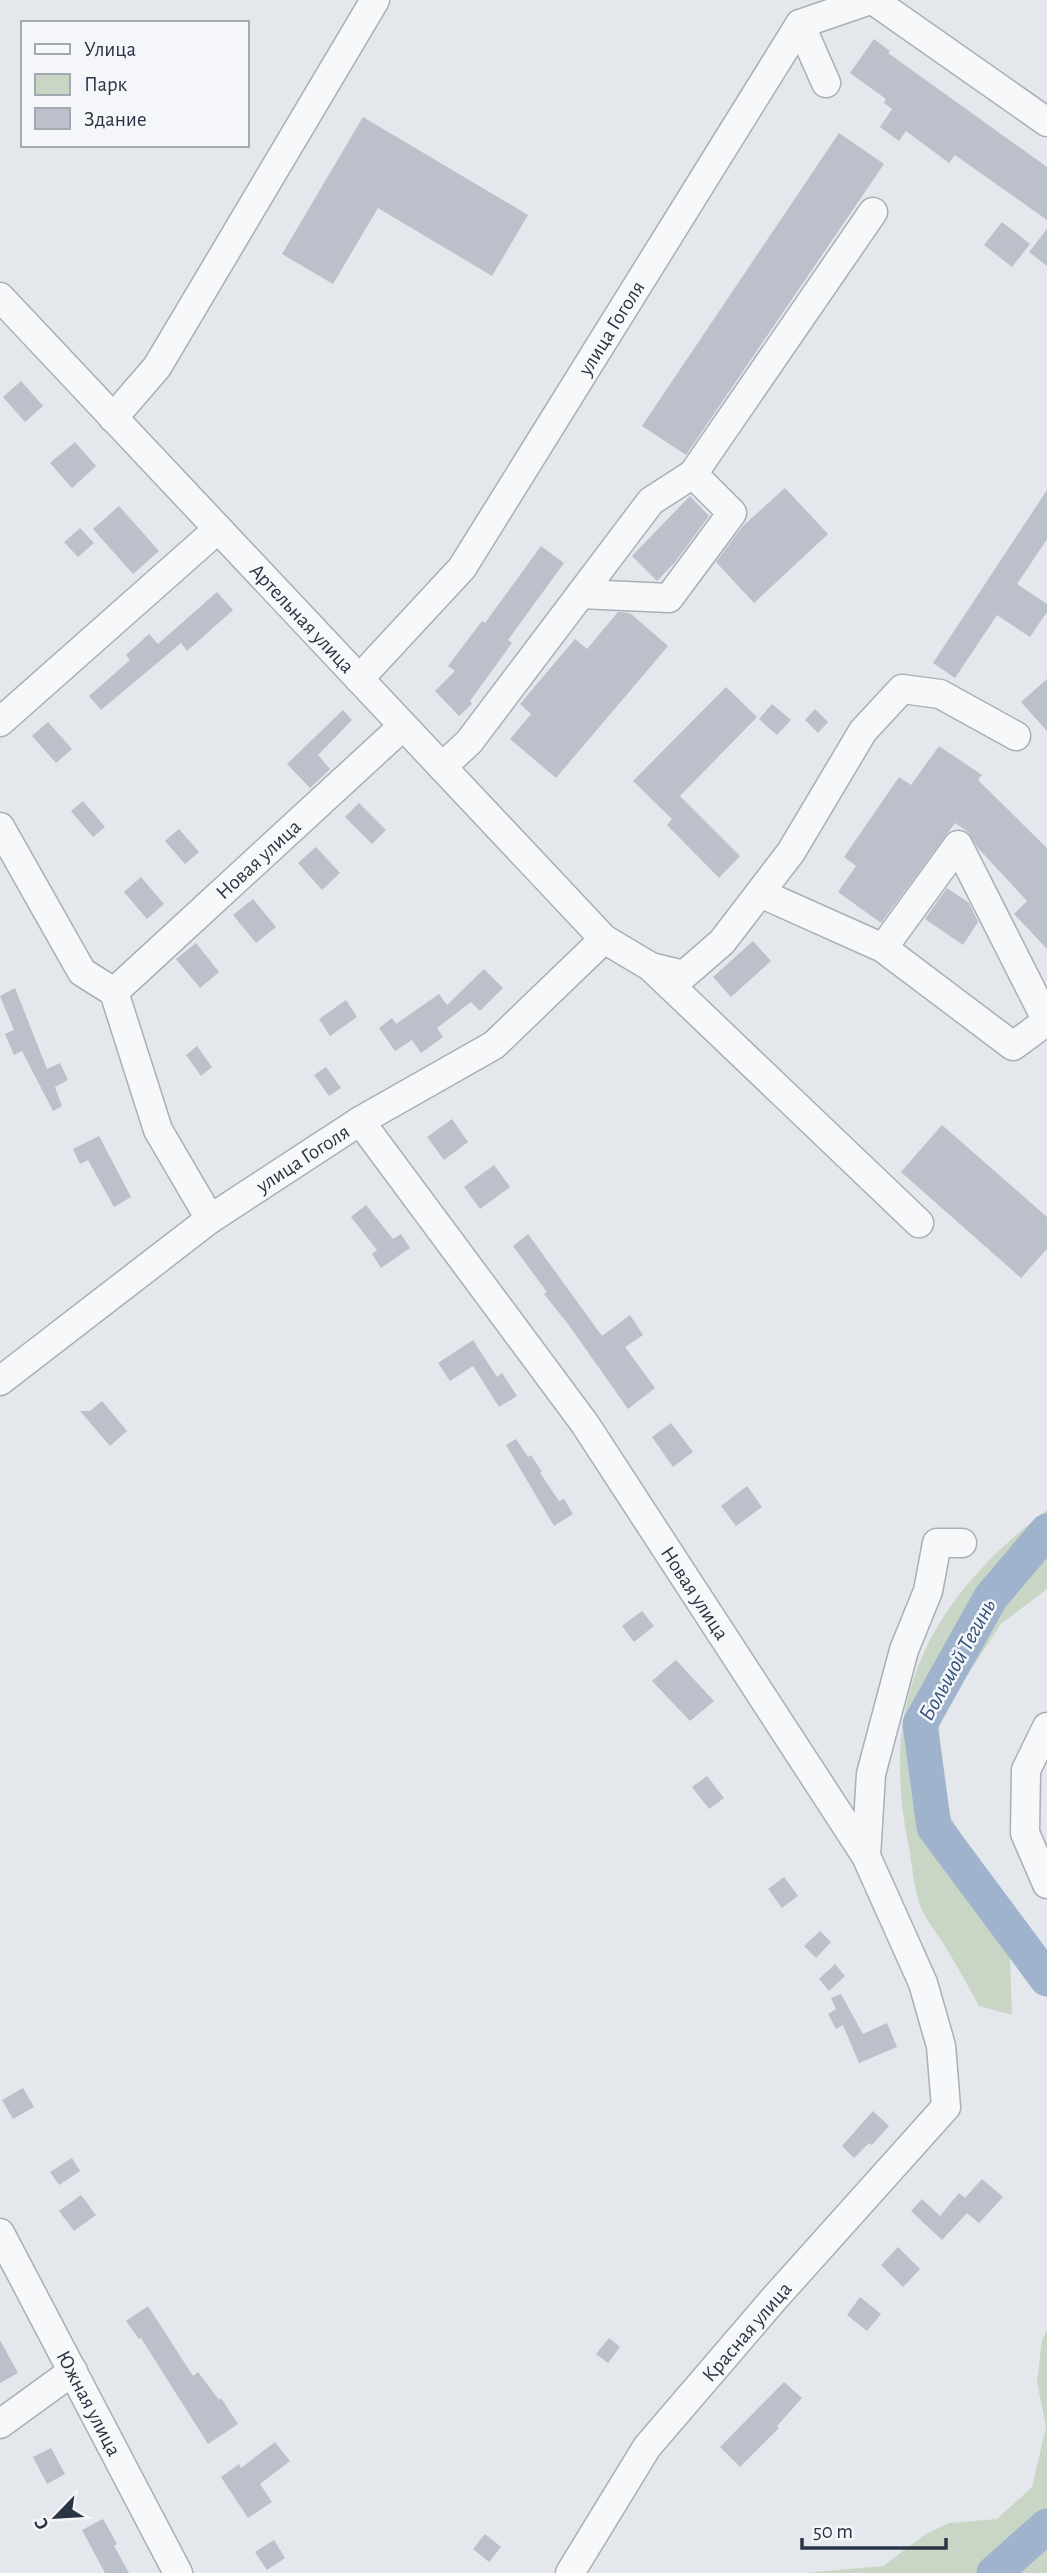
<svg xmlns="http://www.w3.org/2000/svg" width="1047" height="2573" font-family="'Alegreya Sans',sans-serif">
<rect width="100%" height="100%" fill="#e4e7ec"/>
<g fill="#c9d6c5">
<path d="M1047,1510V1589L1001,1624L940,1716L938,1762L951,1818L1022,1931L1010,1959L1012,2015L979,2006C968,1986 957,1966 945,1946C937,1934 928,1922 922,1910C914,1892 912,1862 908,1842C878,1696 933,1597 1047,1510Z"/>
<path d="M1047,2330V2573H804L883,2566L926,2534L949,2523L997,2519L1032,2487L1046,2427L1037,2382L1042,2340Z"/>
</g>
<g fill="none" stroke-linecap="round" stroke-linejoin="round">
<g stroke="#9fb4cc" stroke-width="35">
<path d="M1047,1531L991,1597L920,1724L934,1827L1047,1979"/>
<path d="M994,2573L1047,2526"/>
</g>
</g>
<g fill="#bbc0ca">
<path d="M874,39L890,51L888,53L1047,167V220L955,155L949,163L906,131L899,141L880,127L892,109L884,103L886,99L850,73Z"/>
<path d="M363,117L528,215L492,276L378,208L333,284L282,254Z"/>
<path d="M839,133L884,164L686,455L642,426Z"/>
<path d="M1002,222L1030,244L1012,267L984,245Z"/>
<path d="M1047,229V266L1029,252Z"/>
<path d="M21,381L43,406L25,422L3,397Z"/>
<path d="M75,442L96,466L72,488L50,463Z"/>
<path d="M785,488L828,534L754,603L716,562L742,527Z"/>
<path d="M1047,490V539L1017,584L1047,604V612L1030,637L997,615L955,678L933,663Z"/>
<path d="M690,496L709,516L675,562L657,581L632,556Z"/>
<path d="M119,506L159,551L133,574L93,529Z"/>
<path d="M80,528L94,543L78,557L64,542Z"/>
<path d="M541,546L564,563L508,640L512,643L470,701L472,704L459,716L435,691L455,671L448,666L482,621L485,623Z"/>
<path d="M217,592L233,610L187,651L181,643L101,710L89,696L130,660L126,655L149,634L158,644Z"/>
<path d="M618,612L630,613L668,646L556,778L510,739L531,714L520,704L575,639L587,649Z"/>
<path d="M1047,679V731L1021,702Z"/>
<path d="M726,687L757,717L680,796L740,856L719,878L667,825L672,819L633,781Z"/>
<path d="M772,704L791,720L777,735L759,719Z"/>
<path d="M815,709L828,722L818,733L805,720Z"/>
<path d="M343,710L352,720L318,755L330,769L310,788L287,764Z"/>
<path d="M48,722L72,749L56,763L32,736Z"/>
<path d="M939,746L982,775L978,780L1047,848V949L1014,914L1027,901L978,848L968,832L955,823L881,923L838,892L856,866L844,857L899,777L911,785Z"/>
<path d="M83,801L105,827L93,837L71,811Z"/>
<path d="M359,803L386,830L372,844L345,817Z"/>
<path d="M179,829L199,852L185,864L165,841Z"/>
<path d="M316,847L340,873L322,890L298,863Z"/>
<path d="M141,877L164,904L147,919L124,892Z"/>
<path d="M947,888L969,903L978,922L963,945L925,919Z"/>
<path d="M253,899L276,927L256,943L233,915Z"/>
<path d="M753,941L771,961L731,997L713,977Z"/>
<path d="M196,943L219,972L200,988L176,959Z"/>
<path d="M484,969L503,988L480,1011L471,1002L437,1028L443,1037L421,1053L412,1040L395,1051L379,1028L392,1018L396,1024L439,994L447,1005Z"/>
<path d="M15,988L47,1069L60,1063L68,1080L55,1087L62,1106L53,1111L22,1051L14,1055L5,1034L14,1030L0,996Z"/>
<path d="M346,1000L357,1017L330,1036L319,1019Z"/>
<path d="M197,1046L212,1067L201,1076L186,1055Z"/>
<path d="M326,1067L341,1088L329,1096L314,1075Z"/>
<path d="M452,1119L468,1142L444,1160L427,1137Z"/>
<path d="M942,1125L1047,1217V1249L1021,1278L901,1172Z"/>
<path d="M99,1136L131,1197L114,1207L88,1160L80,1164L73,1149Z"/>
<path d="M494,1165L510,1187L480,1209L464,1187Z"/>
<path d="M366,1205L393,1239L401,1234L410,1248L381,1268L372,1254L377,1250L351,1217Z"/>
<path d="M528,1234L602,1336L630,1315L643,1335L625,1347L655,1388L628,1409L568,1324L544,1294L547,1292L513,1246Z"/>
<path d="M473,1340L497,1377L502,1373L517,1396L499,1407L473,1366L450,1381L438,1363Z"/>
<path d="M102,1401L127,1431L110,1446L80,1411H90Z"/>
<path d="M671,1423L693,1452L673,1467L652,1437Z"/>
<path d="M516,1439L528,1457L531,1455L542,1472L540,1473L559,1501L564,1499L573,1514L554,1526L506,1445Z"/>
<path d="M747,1486L762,1507L736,1526L721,1506Z"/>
<path d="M642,1611L654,1626L634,1642L622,1626Z"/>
<path d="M676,1660L714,1701L690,1721L652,1681Z"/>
<path d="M707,1776L724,1798L709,1809L692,1787Z"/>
<path d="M784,1877L798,1896L782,1908L768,1889Z"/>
<path d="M820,1931L831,1942L816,1958L804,1946Z"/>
<path d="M835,1964L845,1976L829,1991L819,1979Z"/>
<path d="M841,1994L863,2034L887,2023L897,2047L859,2063L843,2025L836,2029L828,2014L836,2009L831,1998Z"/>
<path d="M23,2088L34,2107L13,2119L2,2100Z"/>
<path d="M873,2111L889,2126L872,2145L869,2143L854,2158L842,2146Z"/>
<path d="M72,2158L80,2171L59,2185L50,2172Z"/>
<path d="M982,2179L1003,2197L979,2223L967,2213L942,2240L911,2211L922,2199L940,2216L959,2193L965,2198Z"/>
<path d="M81,2195L96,2215L74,2231L59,2211Z"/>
<path d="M898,2247L920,2269L903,2287L881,2265Z"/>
<path d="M860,2297L881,2314L867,2331L847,2315Z"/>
<path d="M148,2306L193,2376L198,2372L219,2400L221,2398L238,2424L208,2444L141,2338L139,2339L126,2321Z"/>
<path d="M609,2338L620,2347L608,2363L596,2354Z"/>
<path d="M0,2340L18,2373L0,2383Z"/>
<path d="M784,2382L802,2398L777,2426L779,2428L740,2467L720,2447Z"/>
<path d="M275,2442L290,2461L260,2484L272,2502L248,2518L221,2477L239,2464L241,2468Z"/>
<path d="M51,2448L65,2474L47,2484L33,2457Z"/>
<path d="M103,2519L117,2544L114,2546L129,2573H105L82,2530Z"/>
<path d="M485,2534L501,2547L489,2562L473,2549Z"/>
<path d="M274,2540L285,2558L267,2570L255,2552Z"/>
</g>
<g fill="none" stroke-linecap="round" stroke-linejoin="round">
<g stroke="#a9aeb7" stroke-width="31">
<g id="minor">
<path d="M873,0L1047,122"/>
<path d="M800,24L826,83"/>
<path id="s1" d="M0,297L604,939L651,967L684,975L722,942L791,852L863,731L902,689L940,694L1016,736"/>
<path d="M113,418L157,367L375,0"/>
<path d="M581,594L669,598L732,513L693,474"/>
<path id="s2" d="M359,679L462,568L800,24L870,0"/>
<path d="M0,722L218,529"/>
<path d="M442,767L469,742L651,501L693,474L873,212"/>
<path d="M0,827L82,972L114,992L158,1130L210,1219"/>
<path d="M760,893L883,948L1013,1046L1047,1021L958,845L883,948"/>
<path d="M653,969L919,1223"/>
<path id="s3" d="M114,992L403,726"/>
<path id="s4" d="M360,1121L585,1424L866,1856L923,1983L941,2046L946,2107L773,2300L647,2447L570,2573"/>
<path id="s5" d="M0,1381L210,1219L360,1121L494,1045L604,939"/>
<path d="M1047,1727L1026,1770L1025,1833L1047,1884"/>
<path d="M866,1856L871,1774L904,1650L928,1591L937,1543H962"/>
<path id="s6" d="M0,2233L178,2573"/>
<path d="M0,2424L73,2371"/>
</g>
</g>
<use href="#minor" stroke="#f7f8fa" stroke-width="28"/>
</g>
<g text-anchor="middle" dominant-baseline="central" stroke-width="5" stroke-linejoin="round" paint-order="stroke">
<g font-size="21" fill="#2b3445" stroke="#f4f6f9">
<text stroke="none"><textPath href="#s2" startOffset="434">улица Гоголя</textPath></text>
<text stroke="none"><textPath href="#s1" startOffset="441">Артельная улица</textPath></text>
<text stroke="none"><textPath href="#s3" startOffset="196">Новая улица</textPath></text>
<text stroke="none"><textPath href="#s5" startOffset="376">улица Гоголя</textPath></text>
<text stroke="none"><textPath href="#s4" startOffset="579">Новая улица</textPath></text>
<text transform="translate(747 2332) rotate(-49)">Красная улица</text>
<text stroke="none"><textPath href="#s6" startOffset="192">Южная улица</textPath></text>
</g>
<g font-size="23" font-style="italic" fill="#34527a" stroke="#f4f6f9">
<text transform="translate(958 1660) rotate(-61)">Большой Тегинь</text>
</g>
</g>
<rect x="21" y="21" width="228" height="126" fill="#f4f6f9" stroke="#a4a8b1" stroke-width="2"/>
<rect x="35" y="44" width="35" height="10" fill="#f7f8fa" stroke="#a4a8b1" stroke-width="2"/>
<text x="84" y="56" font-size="21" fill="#2b3445">Улица</text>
<rect x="35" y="74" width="35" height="21" fill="#c9d6c5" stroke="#a4a8b1" stroke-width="2"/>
<text x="84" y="91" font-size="21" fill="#2b3445">Парк</text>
<rect x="35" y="108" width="35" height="21" fill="#bbc0ca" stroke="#a4a8b1" stroke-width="2"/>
<text x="84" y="126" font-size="21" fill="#2b3445">Здание</text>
<g transform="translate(56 2517) rotate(245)" stroke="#f4f6f9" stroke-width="5" paint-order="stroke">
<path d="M0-5L12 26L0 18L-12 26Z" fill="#2b3445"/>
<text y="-10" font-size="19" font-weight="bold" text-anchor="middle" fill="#2b3445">С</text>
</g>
<path d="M802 2538v10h144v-10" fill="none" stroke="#2b3445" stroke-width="3.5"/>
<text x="813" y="2538" font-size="21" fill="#2b3445" stroke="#f4f6f9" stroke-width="5" paint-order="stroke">50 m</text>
</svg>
